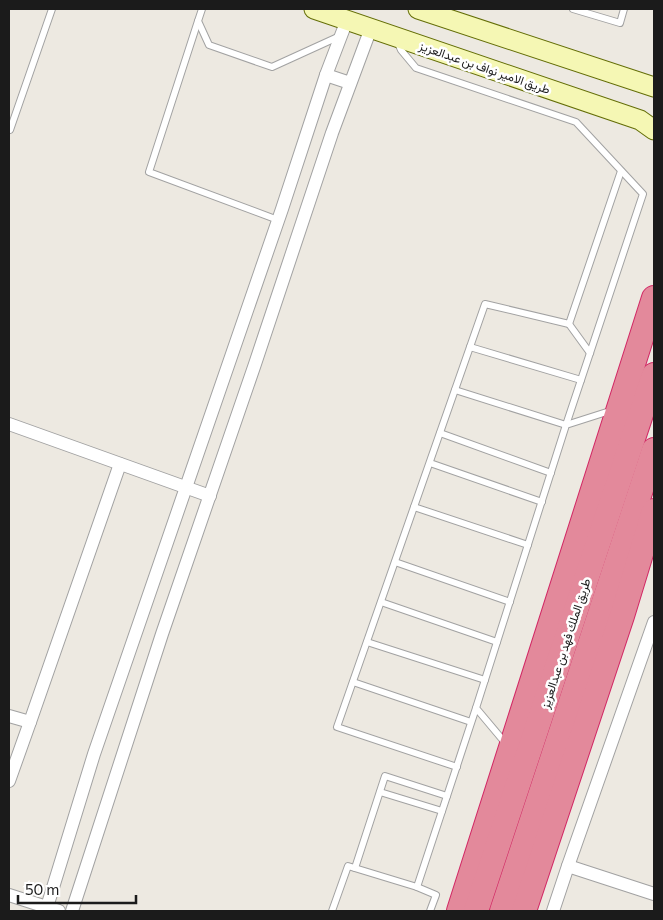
<svg xmlns="http://www.w3.org/2000/svg" width="663" height="920" font-family="Commissioner,Vazirmatn,sans-serif">
<rect width="100%" height="100%" fill="#ede9e1"/>
<g fill="none" stroke-linecap="round" stroke-linejoin="round">
<g stroke="#a2a2a2" stroke-width="8">
<g id="lane">
<path d="M202,9L198,21L209,45L272,67L340,36"/>
<path d="M573,9L620,23L624,9"/>
<path d="M198,21L149,172L278,220"/>
<path d="M397,41L401,50L416,68L576,122L643,194L566,425L455,390"/>
<path d="M10,130L52,9"/>
<path d="M569,324L590,353"/>
<path d="M470,347L581,380"/>
<path d="M440,433L551,473"/>
<path d="M430,463L542,502"/>
<path d="M414,507L528,545"/>
<path d="M395,562L510,602"/>
<path d="M381,602L497,642"/>
<path d="M367,642L485,680"/>
<path d="M353,682L471,722"/>
<path d="M507,745L476,708L566,425L613,410"/>
<path d="M457,767L337,727L485,304L569,324L621,171"/>
<path d="M380,792L442,811"/>
<path d="M355,868L385,776L447,796"/>
<path d="M417,887L436,895L430,911"/>
<path d="M332,911L348,866L417,887L476,708"/>
</g>
</g>
<g stroke="#a2a2a2" stroke-width="14">
<g id="street">
<path d="M326,75L350,83"/>
<path d="M9,424L210,496"/>
<path d="M9,716L30,722L120,464"/>
<path d="M9,781L30,722"/>
<path d="M568,866L654,894"/>
<path d="M9,895L59,911"/>
<path d="M47,907L94,754L282,209L326,75L347,20"/>
<path d="M72,911L162,634L255,364L332,133L371,28"/>
<path d="M553,911L568,866L654,622"/>
</g>
</g>
<g stroke="#646e07" stroke-width="21">
<g id="secondary">
<path d="M314,9L640,120L654,130"/>
<path d="M418,9L654,87"/>
</g>
</g>
<g stroke="#d12764" stroke-width="26">
<g id="highway">
<path d="M459,911L654,298"/>
<path d="M476,911L654,375"/>
<path d="M502,911L654,450"/>
<path d="M524,911L622,616L654,511"/>
</g>
</g>
<use href="#lane" stroke="#fff" stroke-width="6"/>
<use href="#street" stroke="#fff" stroke-width="12"/>
<use href="#secondary" stroke="#f5f7b4" stroke-width="19"/>
<use href="#highway" stroke="#e3899b" stroke-width="24"/>
</g>
<g text-anchor="middle" dominant-baseline="central" stroke-width="5" stroke-linejoin="round" paint-order="stroke">
<g font-size="12" fill="#1b1b1b" stroke="#fff">
<text transform="translate(485 67) rotate(19)">طريق الامير نواف بن عبدالعزيز</text>
<text transform="translate(565 643) rotate(-72)">طريق الملك فهد بن عبدالعزيز</text>
</g>
</g>
<rect width="663" height="920" fill="none" stroke="#1b1b1b" stroke-width="20"/>
<path d="M18 895v8h118v-8" fill="none" stroke="#1b1b1b" stroke-width="2.5"/>
<text x="25" y="895" font-size="15" fill="#1b1b1b" stroke="#ffffff" stroke-width="4" paint-order="stroke">50 m</text>
</svg>
